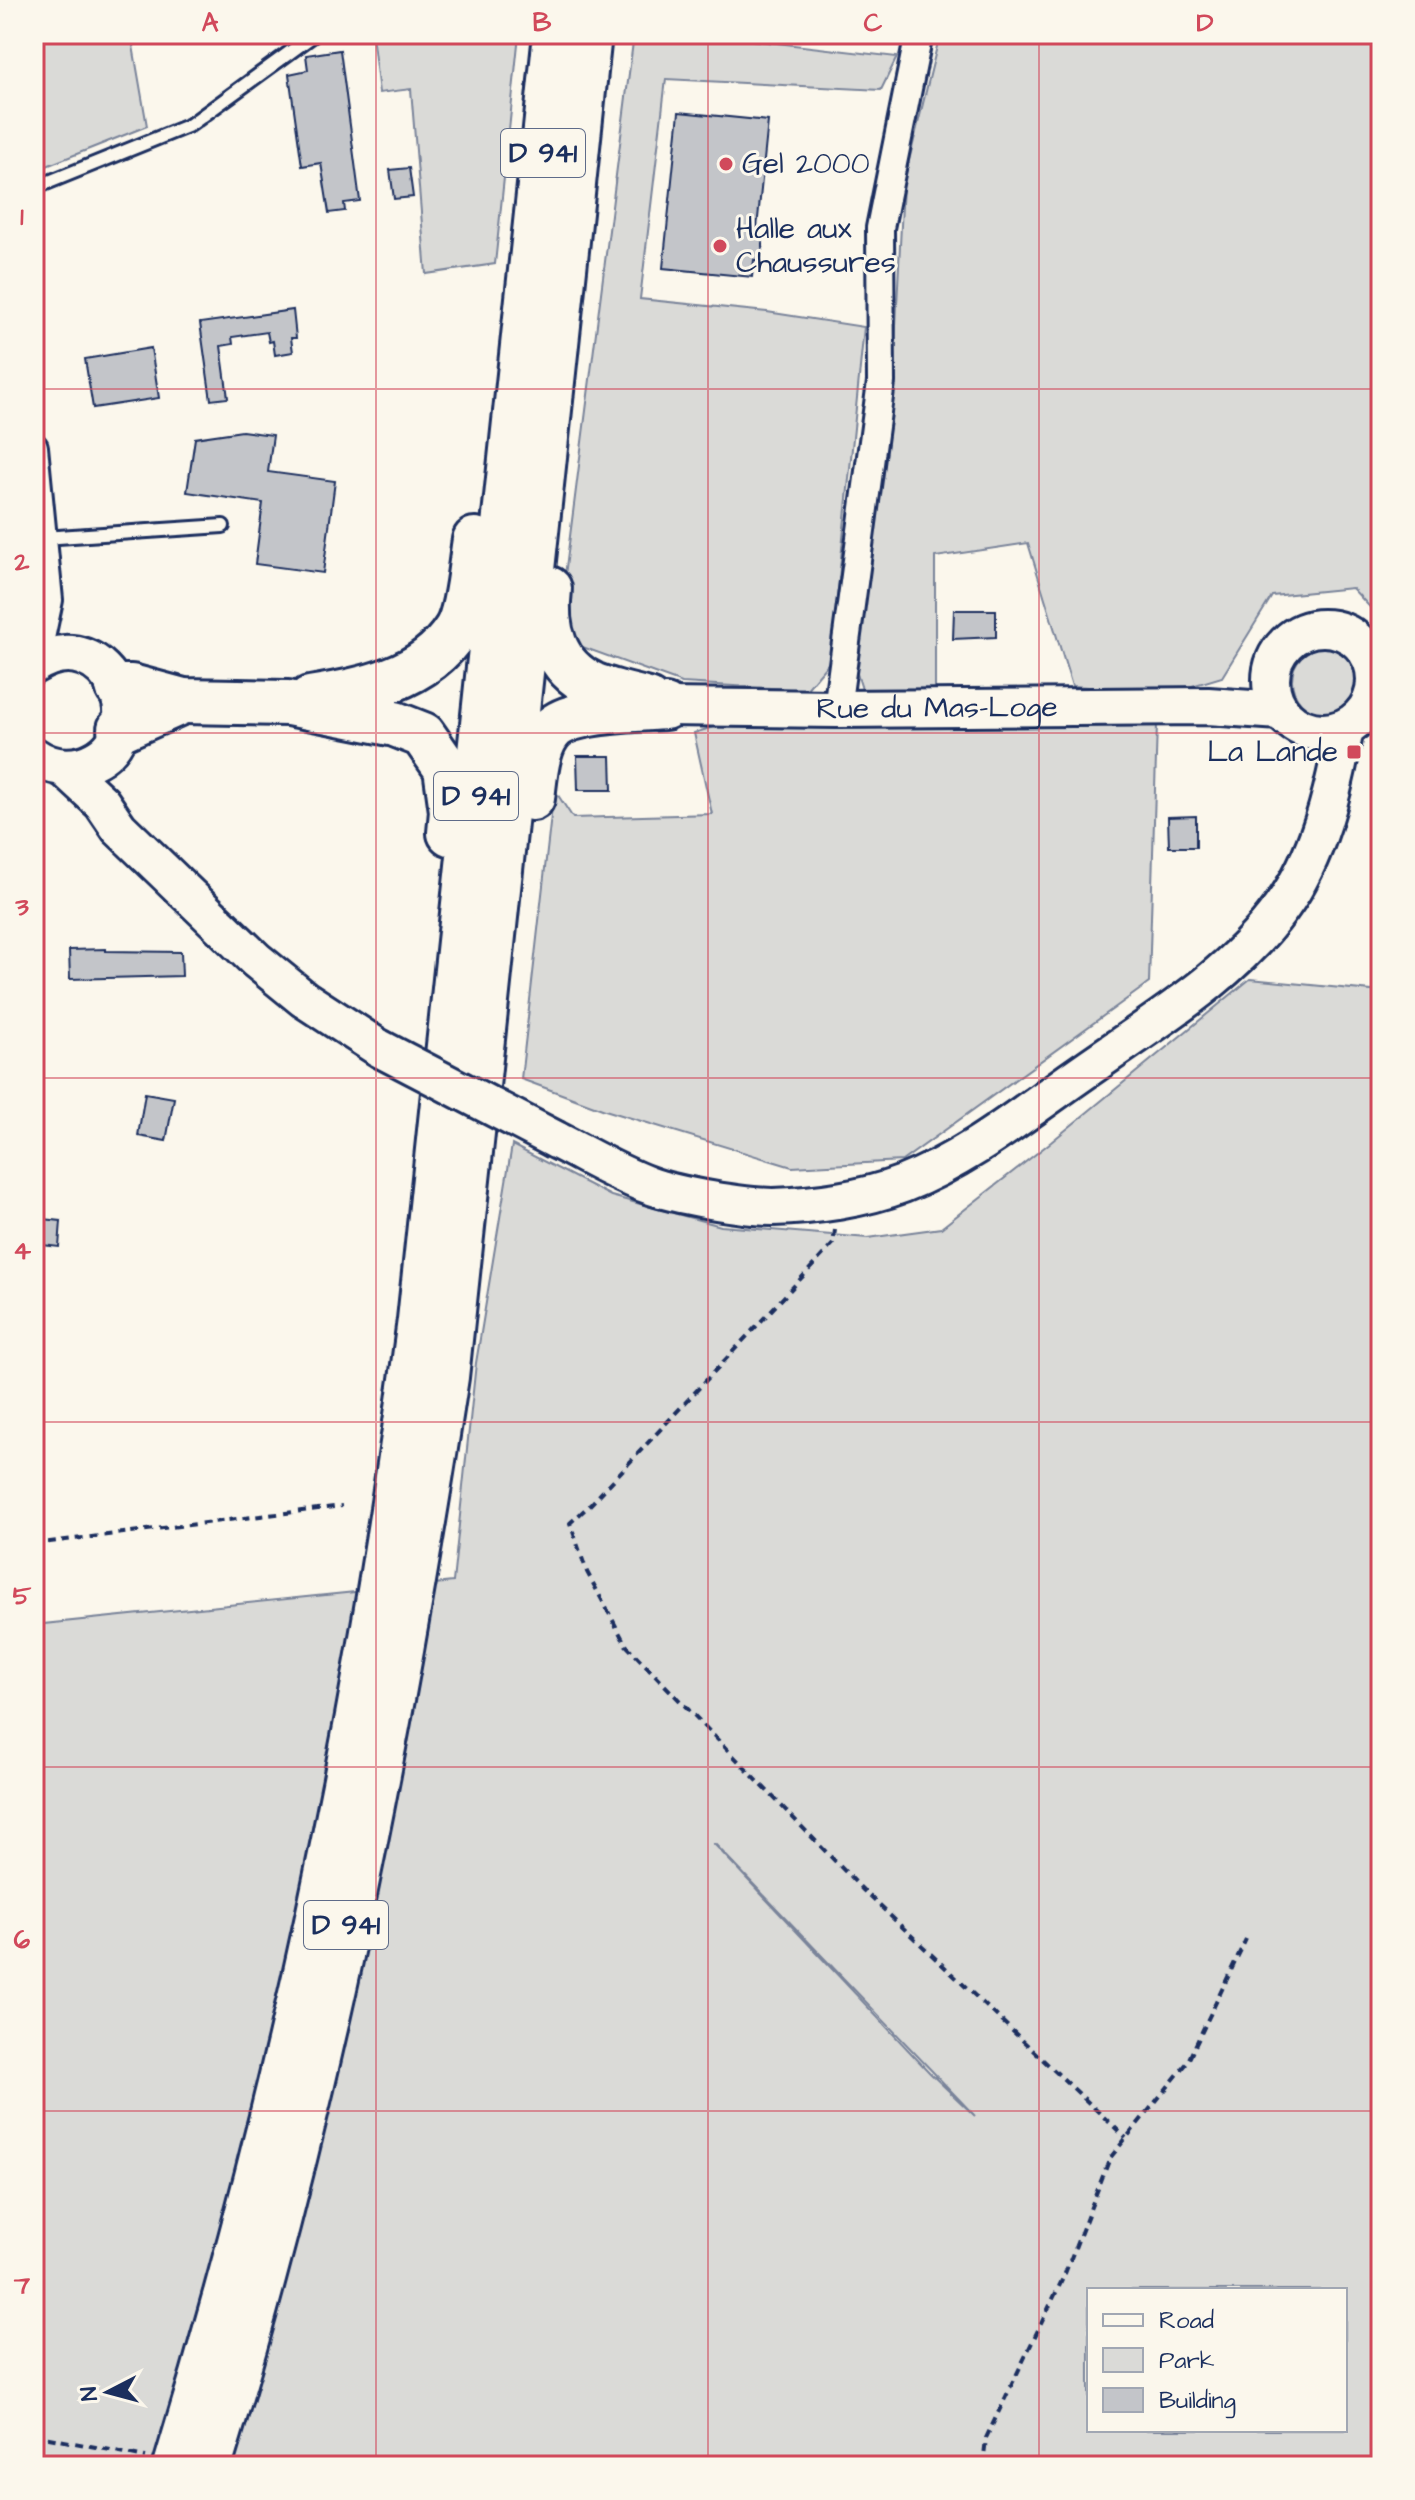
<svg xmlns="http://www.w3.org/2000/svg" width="1415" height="2500" font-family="'Architects Daughter',sans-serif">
<rect width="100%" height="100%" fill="#fbf7ec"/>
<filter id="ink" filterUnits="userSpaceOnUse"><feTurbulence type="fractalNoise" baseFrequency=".0125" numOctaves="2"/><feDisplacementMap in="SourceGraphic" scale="16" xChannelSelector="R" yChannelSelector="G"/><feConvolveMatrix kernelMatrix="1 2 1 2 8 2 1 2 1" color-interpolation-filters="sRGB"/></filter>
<g filter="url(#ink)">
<g fill="#dadad7" stroke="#7a849a" stroke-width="2" fill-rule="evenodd">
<path d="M34,34H131L147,126L34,171Z"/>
<path d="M372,34H519L495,264L426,274L411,89L379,93Z"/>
<path d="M634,34H699L897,57L881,90L666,79L640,299L767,312L864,327L831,660L806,690L682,683L577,645L562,599Z"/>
<path d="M940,34H1381V619L1352,588L1272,596L1222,677L1172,692L1072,686L1028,543L935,557V691L863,692L855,668L894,366L903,185Z"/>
<circle cx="1325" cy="680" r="33"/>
<path d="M1157,724L1149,983L902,1161L792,1167L605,1110L521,1079L554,789L573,818L712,814L694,733L720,725Z"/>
<path d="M1250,979L1381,992V2466H34V1625L453,1582L476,1363L512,1145L611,1196L721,1226L868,1238L941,1228L1051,1142ZM714,1844H715L975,2116L930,2073ZM1089,2290H1345V2430H1089Z"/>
</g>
<g fill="#c3c5c9" stroke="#1b2f5e" stroke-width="2">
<path d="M340,50L360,201L344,203L345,211L329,213L321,163L302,166L289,74L308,70L306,55Z"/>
<path d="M679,112L768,121L756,238L763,239L761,261L754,260L752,277L663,268Z"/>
<path d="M409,168L413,197L394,199L390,170Z"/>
<path d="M293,310L296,338H291L293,352L275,355L273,341L269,342L267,332L232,337L233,344L221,346L228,398L211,400L200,323Z"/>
<path d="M151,348L159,398L93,408L85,359Z"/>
<path d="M242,431L273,435L268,472L335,481L323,573L255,564L263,503L187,492L195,438Z"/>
<path d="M954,610H996V637L953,639Z"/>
<path d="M577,756H611L612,790H578Z"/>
<path d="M1196,816V847H1169L1168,817Z"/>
<path d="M106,949V951L181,952L182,976L70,979L69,950Z"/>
<path d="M145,1093L174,1098L166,1141L138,1136Z"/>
<path d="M34,1218L61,1221L59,1247L34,1244Z"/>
</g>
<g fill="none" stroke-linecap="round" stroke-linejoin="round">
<g stroke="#1b2f5e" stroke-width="18">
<g id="lane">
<path d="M34,188L190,125L315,34"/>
<path d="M43,538L223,526"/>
</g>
</g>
<g stroke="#1b2f5e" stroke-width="32">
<g id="street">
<path d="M34,447L49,600L38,652L40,661"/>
<path d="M837,709L881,382L880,228L919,34"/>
</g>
</g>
<g stroke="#1b2f5e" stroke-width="42">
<g id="secondary">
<circle cx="1323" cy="680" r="52"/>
<path d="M34,665C108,617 163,741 82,765C65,769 48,766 34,756"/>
<path id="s1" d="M665,707L837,709L1208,706L1280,711"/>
<path d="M63,767L102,803L119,828L256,960L304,999L379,1048"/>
<path d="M556,1140C586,1155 616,1173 648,1185C675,1195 743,1207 773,1207C814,1206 864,1199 903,1184C967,1159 1021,1115 1077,1076C1147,1026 1230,979 1281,908C1319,856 1334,790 1345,728"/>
</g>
</g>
<g stroke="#1b2f5e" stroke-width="50">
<g id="highway">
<path d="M549,589C544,628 554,667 593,685C610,692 630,696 648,701"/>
<path d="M118,687H131L183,701L288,703L395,724L423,735L446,768L452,811L450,833"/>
<path d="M310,699C363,690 424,680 456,630C468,612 471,563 475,540"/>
<path d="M120,729L183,701"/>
<path d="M532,798C535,776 536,743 554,727C576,709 637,710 665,707"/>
<path d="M176,2466C290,2093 370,1707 420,1320L556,34"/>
<path d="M209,2466C318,2112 390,1742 446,1377L589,34"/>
</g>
</g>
<g stroke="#1b2f5e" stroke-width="4" stroke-dasharray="8 6" stroke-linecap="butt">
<path d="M835,1230L833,1244L590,1505L570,1523L587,1572L626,1645L863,1890L1126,2138"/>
<path d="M34,1544L342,1506"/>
<path d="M34,2435L146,2457"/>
<path d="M983,2466L986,2438L1064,2276L1110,2158L1187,2063L1246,1939"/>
</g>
<use href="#lane" stroke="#fbf7ec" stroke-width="12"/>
<use href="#street" stroke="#fbf7ec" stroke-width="26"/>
<use href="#secondary" stroke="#fbf7ec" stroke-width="36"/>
<use href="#highway" stroke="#fbf7ec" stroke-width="44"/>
<g stroke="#1b2f5e" stroke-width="42" stroke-linecap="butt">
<path id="secondary-bridge" d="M379,1048L556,1140"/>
</g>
<use href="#secondary-bridge" stroke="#fbf7ec" stroke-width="36"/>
</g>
</g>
<path fill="none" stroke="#d1495b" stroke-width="2" stroke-opacity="0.55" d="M376,34V2466M708,34V2466M1039,34V2466M34,389H1381M34,733H1381M34,1078H1381M34,1422H1381M34,1767H1381M34,2111H1381"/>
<g fill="#d1495b" stroke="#fbf7ec" stroke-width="3">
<circle cx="726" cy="164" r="8"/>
<circle cx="720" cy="246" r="8"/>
<rect x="1346" y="744" width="16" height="16" rx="4"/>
</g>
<g text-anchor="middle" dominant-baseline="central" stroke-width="6" stroke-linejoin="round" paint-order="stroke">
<g fill="#fbf7ec" stroke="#5e6b89" stroke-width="2">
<rect x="501" y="129" width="84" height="48" rx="6"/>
<rect x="434" y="772" width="84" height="48" rx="6"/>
<rect x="304" y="1901" width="84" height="48" rx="6"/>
</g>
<g font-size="28" font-weight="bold" fill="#1b2f5e">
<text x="543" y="153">D 941</text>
<text x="476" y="796">D 941</text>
<text x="346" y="1925">D 941</text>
</g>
<g font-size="30" fill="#1b2f5e" stroke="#fbf7ec" text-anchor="start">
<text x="742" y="164">Gel 2000</text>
<text x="736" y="229">Halle aux<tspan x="736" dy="34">Chaussures</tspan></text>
<text x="1338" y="752" text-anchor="end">La Lande</text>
</g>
<g font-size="30" fill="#1b2f5e" stroke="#fbf7ec">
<text stroke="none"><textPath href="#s1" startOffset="272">Rue du Mas-Loge</textPath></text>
</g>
</g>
<rect width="1415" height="2500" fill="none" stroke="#fbf7ec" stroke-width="88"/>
<rect x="1087" y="2288" width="260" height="144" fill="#fbf7ec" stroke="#a1a7b3" stroke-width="2"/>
<rect x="1103" y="2314" width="40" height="12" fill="#fbf7ec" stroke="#a1a7b3" stroke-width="2"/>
<text x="1159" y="2328" font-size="24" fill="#1b2f5e">Road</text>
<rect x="1103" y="2348" width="40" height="24" fill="#dadad7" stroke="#a1a7b3" stroke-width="2"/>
<text x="1159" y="2368" font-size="24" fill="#1b2f5e">Park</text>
<rect x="1103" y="2388" width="40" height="24" fill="#c3c5c9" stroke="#a1a7b3" stroke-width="2"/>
<text x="1159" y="2408" font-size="24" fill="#1b2f5e">Building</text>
<g transform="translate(108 2392) rotate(264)" stroke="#fbf7ec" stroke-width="6" paint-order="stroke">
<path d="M0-6L14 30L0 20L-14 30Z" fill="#1b2f5e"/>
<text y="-12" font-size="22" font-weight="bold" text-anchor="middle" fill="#1b2f5e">N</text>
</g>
<rect x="44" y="44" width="1327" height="2412" fill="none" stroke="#d1495b" stroke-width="3"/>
<g font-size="26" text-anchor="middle" font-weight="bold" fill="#d1495b">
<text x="210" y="31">A</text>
<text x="542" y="31">B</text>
<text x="873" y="31">C</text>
<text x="1205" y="31">D</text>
<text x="22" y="225">1</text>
<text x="22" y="570">2</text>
<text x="22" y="915">3</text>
<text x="22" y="1259">4</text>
<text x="22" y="1604">5</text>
<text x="22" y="1948">6</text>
<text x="22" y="2293">7</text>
</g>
</svg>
